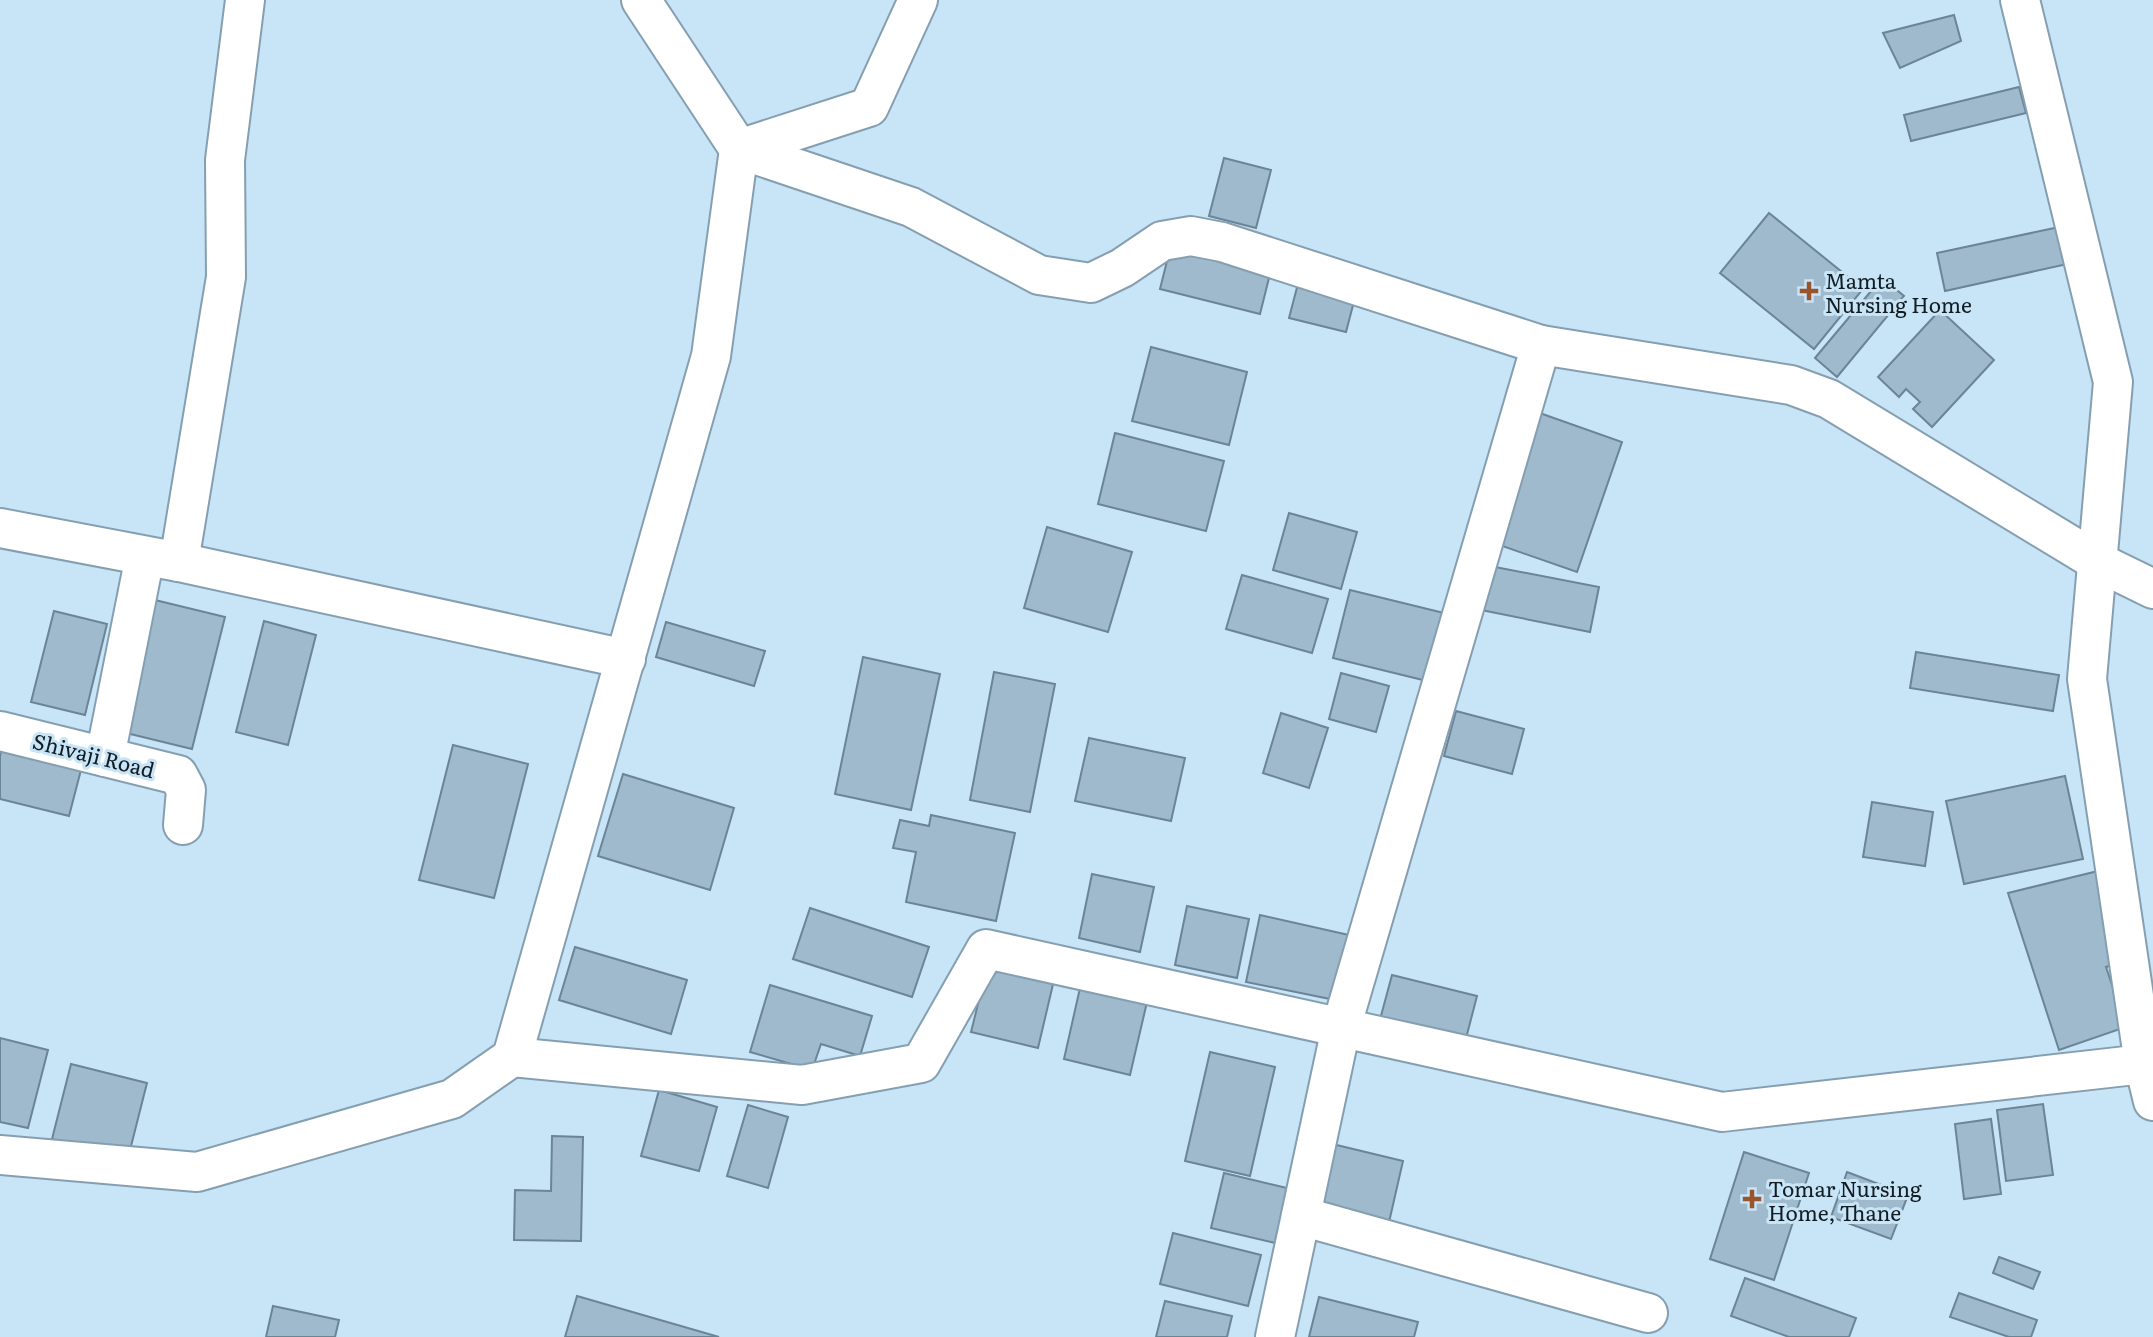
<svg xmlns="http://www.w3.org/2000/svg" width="2153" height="1337" font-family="Literata,serif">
<rect width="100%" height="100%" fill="#c8e4f7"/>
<g fill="#9fbacc" stroke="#6b8496" stroke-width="2">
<path d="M1954,15L1961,41L1900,68L1883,33Z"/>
<path d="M2019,87L2026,113L1911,141L1904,115Z"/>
<path d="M1224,158L1271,170L1256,228L1209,216Z"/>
<path d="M1769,213L1863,289L1814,349L1720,273Z"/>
<path d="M2064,226L2072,263L1945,291L1937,253Z"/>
<path d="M1171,245L1271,270L1260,314L1160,289Z"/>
<path d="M1300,276L1357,290L1346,332L1289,318Z"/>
<path d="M1882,278L1904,296L1837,377L1815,358Z"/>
<path d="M1940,310L1994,360L1932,427L1913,409L1920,402L1906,389L1899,397L1878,377Z"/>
<path d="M1151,347L1247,372L1229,445L1132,421Z"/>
<path d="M1534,411L1622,442L1577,572L1488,541Z"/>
<path d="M1115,433L1224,461L1206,531L1098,504Z"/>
<path d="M1289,513L1357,532L1341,589L1273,570Z"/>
<path d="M1047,527L1132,552L1108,632L1024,608Z"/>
<path d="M1490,566L1599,587L1590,632L1481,610Z"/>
<path d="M1242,575L1328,599L1312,653L1226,629Z"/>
<path d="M1350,590L1448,614L1431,682L1333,658Z"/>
<path d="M155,600L225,617L192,749L122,732Z"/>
<path d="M54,611L107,624L85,715L31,702Z"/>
<path d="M264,621L316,635L288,745L236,732Z"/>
<path d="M666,622L765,651L754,686L656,657Z"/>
<path d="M1916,652L2059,675L2053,711L1910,688Z"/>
<path d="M863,657L940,674L911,810L835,794Z"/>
<path d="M994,672L1055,684L1030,812L970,800Z"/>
<path d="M1341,673L1389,686L1376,732L1329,719Z"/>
<path d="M1456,711L1524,729L1512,774L1444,756Z"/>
<path d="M1281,713L1328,728L1309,788L1263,773Z"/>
<path d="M1089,738L1185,758L1171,821L1075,801Z"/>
<path d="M453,745L528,764L494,898L419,880Z"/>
<path d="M2,746L82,766L69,816L0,799V756Z"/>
<path d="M623,774L734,808L710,890L598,856Z"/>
<path d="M2065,776L2083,859L1964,884L1946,801Z"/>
<path d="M1872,802L1933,812L1925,866L1863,857Z"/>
<path d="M931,815L1015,833L996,921L906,902L916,852L893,848L900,820L929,826Z"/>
<path d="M2098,871L2125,961L2106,967L2126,1027L2059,1050L2008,893Z"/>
<path d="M1092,874L1154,887L1140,952L1079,938Z"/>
<path d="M1187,906L1249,919L1237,978L1175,965Z"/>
<path d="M810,908L929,947L912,997L793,959Z"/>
<path d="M1260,915L1349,935L1335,1000L1246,982Z"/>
<path d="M575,947L687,980L671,1034L559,1000Z"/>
<path d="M988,964L1054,980L1038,1048L971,1032Z"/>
<path d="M1392,975L1477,996L1463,1050L1378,1027Z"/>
<path d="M770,985L872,1016L860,1056L821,1044L812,1070L750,1052Z"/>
<path d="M1080,988L1147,1002L1130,1075L1064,1059Z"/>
<path d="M0,1038L48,1050L28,1128L0,1122Z"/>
<path d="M1210,1052L1275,1067L1250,1176L1185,1161Z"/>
<path d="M71,1064L147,1083L128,1158L52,1139Z"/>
<path d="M659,1090L717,1107L699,1171L641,1156Z"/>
<path d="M2043,1104L2053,1175L2006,1181L1997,1110Z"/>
<path d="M748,1105L788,1117L768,1188L727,1176Z"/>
<path d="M1991,1119L2001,1194L1964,1199L1955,1124Z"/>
<path d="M552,1136L583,1137L581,1241L514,1240L515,1190L551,1191Z"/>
<path d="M1320,1141L1403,1161L1387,1231L1303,1212Z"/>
<path d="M1744,1152L1809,1173L1774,1280L1710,1259Z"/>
<path d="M1847,1172L1908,1195L1891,1239L1831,1217Z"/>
<path d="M1224,1173L1287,1188L1275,1243L1211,1228Z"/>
<path d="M1173,1233L1261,1255L1248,1306L1160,1284Z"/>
<path d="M1999,1257L2040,1272L2033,1289L1993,1273Z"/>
<path d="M1745,1278L1856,1318L1849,1337H1789L1731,1316Z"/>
<path d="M1959,1293L2037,1320L2031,1337H2009L1950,1317Z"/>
<path d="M577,1296L719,1337H565Z"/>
<path d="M1319,1297L1418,1322L1414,1337H1309Z"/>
<path d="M1165,1301L1232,1316L1227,1337H1156Z"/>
<path d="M273,1306L339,1320L335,1337H266Z"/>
</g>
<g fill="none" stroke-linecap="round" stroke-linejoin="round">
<g stroke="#859fb1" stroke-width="42">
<g id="street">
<path d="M739,149L911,207L1039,275L1091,283L1122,268L1162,241L1191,236L1222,242L1541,345L1791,385L1829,399L2098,562L2153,589"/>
<path d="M739,149L869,107L918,0"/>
<path d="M0,528L179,562L626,659"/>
<path d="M179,562L226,277L225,160L245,0"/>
<path d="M0,731L178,775L186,790L183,825"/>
<path d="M105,757L145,556"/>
<path d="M512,1057L802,1085L921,1063L986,949L1722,1112L2144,1064"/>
<path d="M1301,1216L1648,1313"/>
<path d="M1275,1337L1341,1028L1541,345"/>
</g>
</g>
<g stroke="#859fb1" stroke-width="42">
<g id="secondary">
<path d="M2020,0L2113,382L2087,679L2144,1064L2153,1101"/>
<path d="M0,1155L197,1172L452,1099L512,1057L711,356L739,149L641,0"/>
</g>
</g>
<use href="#street" stroke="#fff" stroke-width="38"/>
<use href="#secondary" stroke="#fff" stroke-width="38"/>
</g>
<g fill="#9a542b" stroke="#c8e4f7" stroke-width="2.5">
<path d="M1805.5 280.5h7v7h7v7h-7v7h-7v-7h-7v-7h7z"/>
<path d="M1748.5 1188.5h7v7h7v7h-7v7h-7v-7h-7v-7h7z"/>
</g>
<g text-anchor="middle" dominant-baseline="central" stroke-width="6" stroke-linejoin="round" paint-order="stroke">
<g font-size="21" fill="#121c22" stroke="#c8e4f7" text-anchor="start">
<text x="1825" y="279">Mamta<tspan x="1825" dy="24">Nursing Home</tspan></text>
<text x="1768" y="1187">Tomar Nursing<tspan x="1768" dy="24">Home, Thane</tspan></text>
</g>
<g font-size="21" fill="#121c22" stroke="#c8e4f7">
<text transform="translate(94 754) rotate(14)">Shivaji Road</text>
</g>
</g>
</svg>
